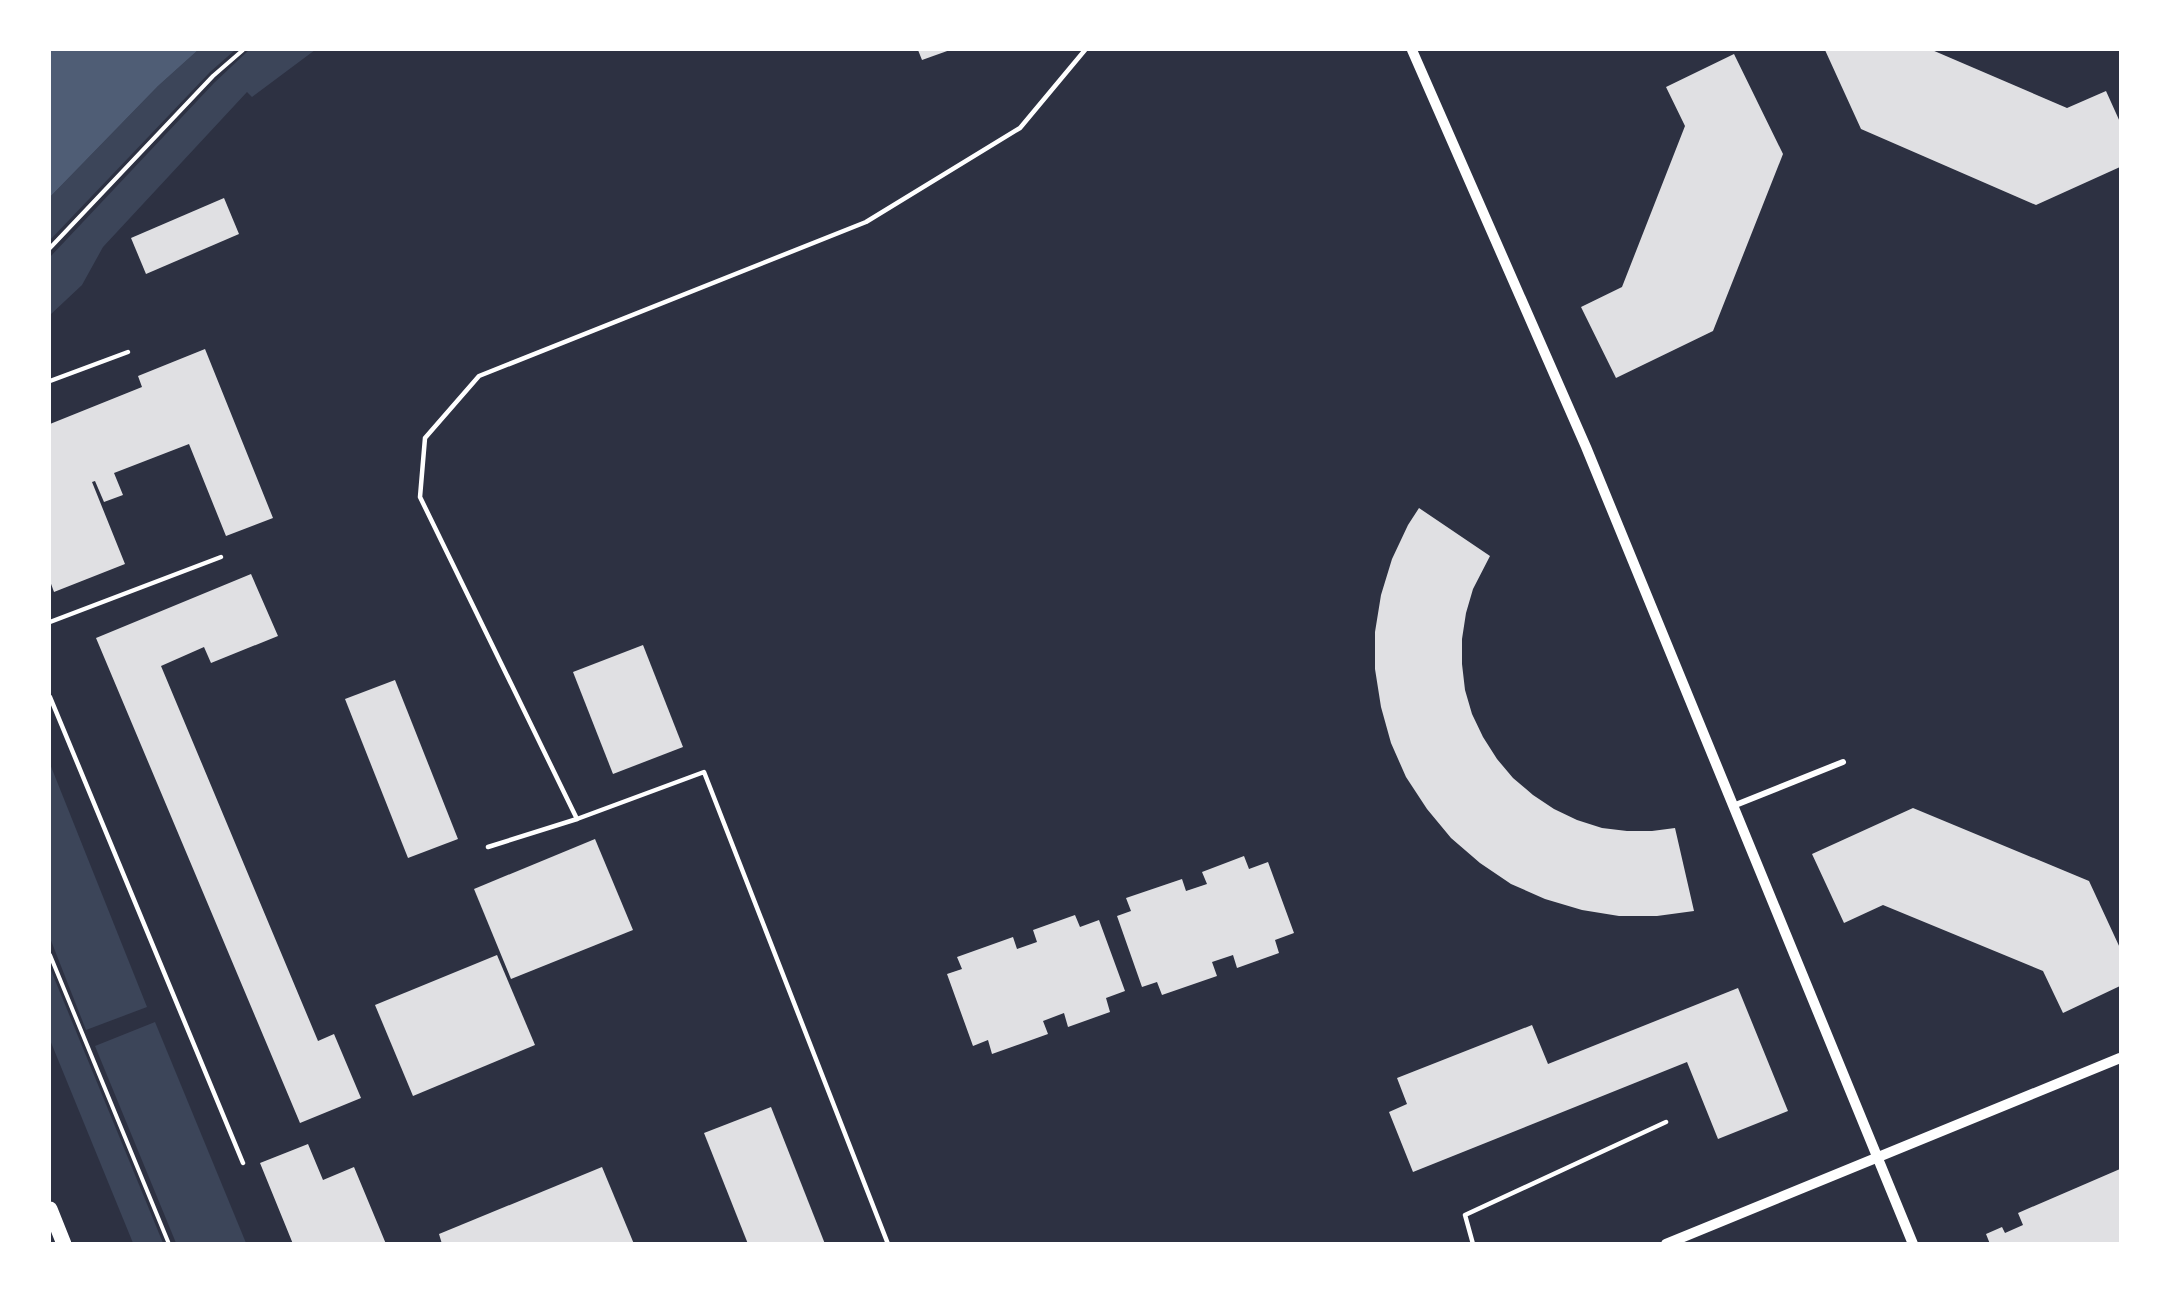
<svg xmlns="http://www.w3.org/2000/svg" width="2170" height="1293" font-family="'Nunito Sans',sans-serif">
<rect width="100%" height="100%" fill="#2d3142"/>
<g fill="#3c4559">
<path d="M198,50H235L210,72L50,240V197L158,86Z"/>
<path d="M249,50H315L252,97L247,92L103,247L82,285L50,315V257L214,83Z"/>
<path d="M50,764L147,1007L86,1030L50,938Z"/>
<path d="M50,968L163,1243H133L50,1040Z"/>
<path d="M155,1022L246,1243H176L95,1046Z"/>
</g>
<path fill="#4f5d75" d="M50,50H198L158,86L50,197Z"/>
<g fill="#e0e0e3">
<path d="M918,50H950L922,60Z"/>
<path d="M1825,50H1932L2067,108L2106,91L2120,122V167L2036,205L1861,129Z"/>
<path d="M1734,54L1783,154L1713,331L1616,378L1581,307L1622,287L1685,126L1666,87Z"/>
<path d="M224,198L239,234L146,274L131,238Z"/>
<path d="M205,349L273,518L226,536L189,444L114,473L123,495L104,502L95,481L92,482L125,564L54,592L50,581V424L142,387L138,376Z"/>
<path d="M1419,508L1490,556L1473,589L1466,613L1462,639V664L1465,690L1472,714L1483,737L1497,759L1513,778L1533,795L1554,809L1577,820L1602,828L1627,831H1652L1675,828L1694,911L1657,916H1619L1582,910L1545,899L1511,884L1480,863L1451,838L1427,809L1406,777L1391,743L1381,707L1375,669V632L1381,595L1392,559L1408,525Z"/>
<path d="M251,574L278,636L211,663L204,647L161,666L318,1041L334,1034L361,1098L300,1123L96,638Z"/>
<path d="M643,645L683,747L613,774L573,672Z"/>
<path d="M395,680L458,839L408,858L345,699Z"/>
<path d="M1913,808L2089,881L2120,948V986L2063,1013L2043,971L1883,905L1844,923L1812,854Z"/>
<path d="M595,839L633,930L511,979L474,889Z"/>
<path d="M1244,856L1249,869L1268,862L1294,933L1275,940L1279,953L1237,968L1233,955L1212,962L1217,976L1162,995L1157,982L1142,987L1117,916L1131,911L1126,898L1182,879L1186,891L1207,884L1202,872Z"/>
<path d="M1075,915L1080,927L1099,920L1125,991L1106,998L1110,1012L1068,1027L1064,1013L1043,1021L1048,1034L992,1054L988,1040L973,1046L947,974L962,969L957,957L1013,937L1017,949L1037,942L1033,930Z"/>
<path d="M497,955L535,1045L413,1096L375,1005Z"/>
<path d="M1738,988L1788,1111L1718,1139L1687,1062L1413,1172L1389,1112L1407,1104L1397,1078L1532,1025L1548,1064Z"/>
<path d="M771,1107L825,1244H748L704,1133Z"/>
<path d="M308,1144L323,1180L354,1167L386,1244H293L260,1163Z"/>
<path d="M602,1167L634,1244H442L439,1234Z"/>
<path d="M2120,1169V1244H1990L1986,1234L2002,1227L2005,1233L2023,1225L2018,1213Z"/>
</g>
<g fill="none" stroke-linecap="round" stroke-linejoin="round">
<g stroke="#fff" stroke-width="4">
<path d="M50,248L213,76L243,50"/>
<path d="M50,955L169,1244"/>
</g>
<g stroke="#fff" stroke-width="4.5">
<path d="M50,381L128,352"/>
<path d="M50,622L221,557"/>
<path d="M50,697L243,1163"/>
<path d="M577,819L420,497L425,438L479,376L866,222L1020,128L1085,50"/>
<path d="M488,847L577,819L704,772L888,1244"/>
<path d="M1473,1244L1465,1215L1666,1122"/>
</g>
<path stroke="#fff" stroke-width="6" d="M1733,806L1843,762"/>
<g stroke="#fff" stroke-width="10">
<path d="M1412,50L1586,447L1913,1244"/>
<path d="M1666,1244L2120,1058"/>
</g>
<path stroke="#fff" stroke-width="15" d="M50,1209L64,1244"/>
</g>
<rect width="2170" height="1293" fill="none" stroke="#ffffff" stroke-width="102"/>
</svg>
